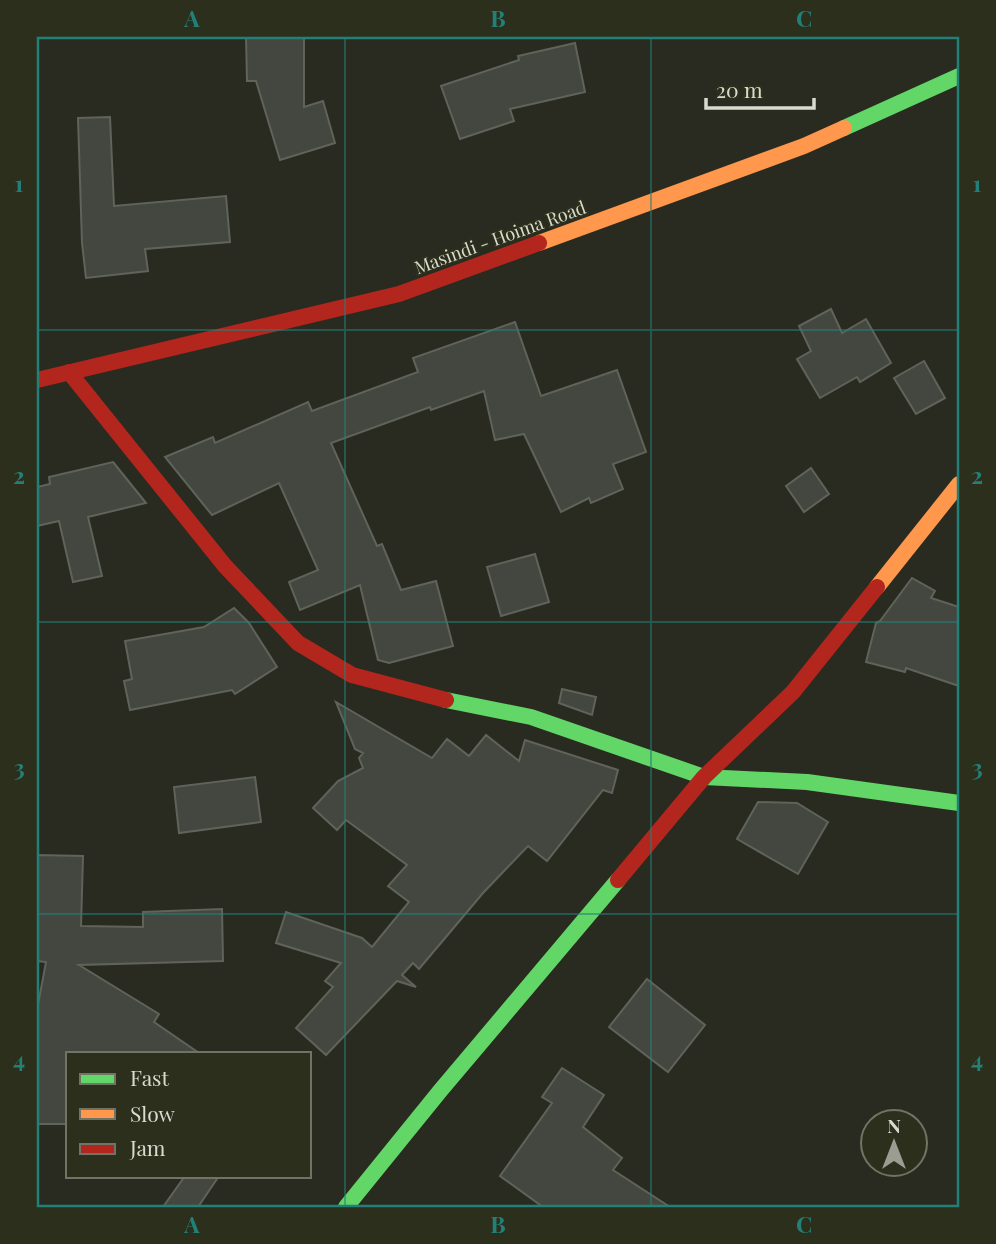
<svg xmlns="http://www.w3.org/2000/svg" width="996" height="1244" font-family="'Playfair Display',serif">
<rect width="100%" height="100%" fill="#292b20"/>
<g fill="#44473f" stroke="#5f635a" stroke-width="2">
<path d="M246,37H304V107L323,101L335,143L280,160L256,81H247Z"/>
<path d="M575,43L585,92L510,109L514,121L460,139L441,86L519,60L518,56Z"/>
<path d="M110,117L114,206L226,196L230,242L145,249L148,271L86,278L82,243L78,118Z"/>
<path d="M831,309L842,333L866,319L891,363L860,382L857,377L820,398L797,359L811,351L799,326Z"/>
<path d="M515,322L541,396L617,370L646,452L613,464L623,489L591,503L589,498L561,512L524,434L495,440L484,391L431,410L430,407L331,443L377,546L382,544L401,590L436,581L453,646L389,663L378,660L360,585L300,610L289,582L318,570L279,483L212,515L165,457L213,437L215,443L308,402L312,411L418,372L413,358Z"/>
<path d="M924,361L945,398L916,414L894,378Z"/>
<path d="M113,462L146,503L88,517L102,576L73,582L59,521L37,526V487L50,484L49,477Z"/>
<path d="M811,468L829,494L804,512L786,486Z"/>
<path d="M535,554L549,602L501,616L487,567Z"/>
<path d="M912,578L935,591L931,598L959,607V686L906,668L905,672L866,662L876,623L880,621Z"/>
<path d="M234,608L249,623L277,667L235,694L232,690L130,710L124,681L132,679L125,641L204,627Z"/>
<path d="M562,689L596,697L592,715L559,703Z"/>
<path d="M336,702L432,758L447,739L469,756L486,735L519,761L525,740L618,770L612,793L603,790L547,861L528,846L483,893L419,969L413,963L402,975L416,987L397,981L326,1055L296,1028L333,987L325,981L341,963L276,943L286,912L362,938L372,947L409,902L388,886L407,865L346,820L337,830L313,808L338,781L363,768L359,758L363,753L355,749Z"/>
<path d="M255,777L261,822L179,833L174,787Z"/>
<path d="M758,802L797,803L828,822L798,874L737,839Z"/>
<path d="M37,855L83,856L81,926L143,927V912L222,909L223,961L79,965L159,1014L154,1022L199,1053H68V1124H37V1010L46,962L37,961Z"/>
<path d="M647,979L705,1025L668,1072L609,1027Z"/>
<path d="M562,1068L604,1095L583,1127L622,1158L613,1170L670,1207H543L500,1176L552,1103L542,1097Z"/>
<path d="M185,1176H219L198,1207H163Z"/>
</g>
<g fill="none" stroke-linecap="round" stroke-linejoin="round">
<g stroke="#63d668" stroke-width="16">
<path d="M844,128L959,76"/>
<path d="M446,700L531,717L704,777L807,782L959,803"/>
<path d="M346,1207L440,1091L618,880"/>
</g>
<g stroke="#ff974d" stroke-width="16">
<path d="M539,243L804,146L844,128"/>
<path d="M877,587L959,484"/>
</g>
<g stroke="#b3261e" stroke-width="16">
<path d="M69,372L225,566L298,643L352,675L446,700"/>
<path d="M37,380L399,294L539,243"/>
<path d="M618,880L704,777L793,692L877,587"/>
</g>
</g>
<path fill="none" stroke="#238078" stroke-width="2" stroke-opacity="0.55" d="M345,37V1207M651,37V1207M37,330H959M37,622H959M37,914H959"/>
<g text-anchor="middle" dominant-baseline="central" stroke-width="5" stroke-linejoin="round" paint-order="stroke">
<g font-size="18" fill="#d9dbcf" stroke="#2c2f1c">
<text transform="translate(500 237) rotate(-20)">Masindi - Hoima Road</text>
</g>
</g>
<rect width="996" height="1244" fill="none" stroke="#2c2f1c" stroke-width="77"/>
<rect x="66" y="1052" width="245" height="126" fill="#2c2f1c" stroke="#717464" stroke-width="2"/>
<rect x="80" y="1074" width="35" height="10" fill="#63d668" stroke="#717464" stroke-width="2"/>
<text x="130" y="1086" font-size="21" fill="#d9dbcf">Fast</text>
<rect x="80" y="1109" width="35" height="10" fill="#ff974d" stroke="#717464" stroke-width="2"/>
<text x="130" y="1122" font-size="21" fill="#d9dbcf">Slow</text>
<rect x="80" y="1144" width="35" height="10" fill="#b3261e" stroke="#717464" stroke-width="2"/>
<text x="130" y="1156" font-size="21" fill="#d9dbcf">Jam</text>
<g transform="translate(894 1143)"><circle r="33" fill="#2c2f1c" stroke="#717464" stroke-width="2"/>
<path d="M0-5L12 26L0 18L-12 26Z" fill="#9b9d92"/>
<text y="-10" font-size="19" font-weight="bold" text-anchor="middle" fill="#d9dbcf">N</text>
</g>
<path d="M706 98v10h108v-10" fill="none" stroke="#d9dbcf" stroke-width="3.5"/>
<text x="716" y="98" font-size="21" fill="#d9dbcf" stroke="#2c2f1c" stroke-width="5" paint-order="stroke">20 m</text>
<rect x="38" y="38" width="920" height="1168" fill="none" stroke="#238078" stroke-width="2.5"/>
<g font-size="23" text-anchor="middle" font-weight="bold" fill="#238078">
<text x="192" y="27">A</text>
<text x="498" y="27">B</text>
<text x="804" y="27">C</text>
<text x="19" y="192">1</text>
<text x="977" y="192">1</text>
<text x="19" y="484">2</text>
<text x="977" y="484">2</text>
<text x="19" y="776">3</text>
<text x="977" y="776">3</text>
<text x="19" y="1068">4</text>
<text x="977" y="1068">4</text>
<text x="192" y="1233">A</text>
<text x="498" y="1233">B</text>
<text x="804" y="1233">C</text>
</g>
</svg>
